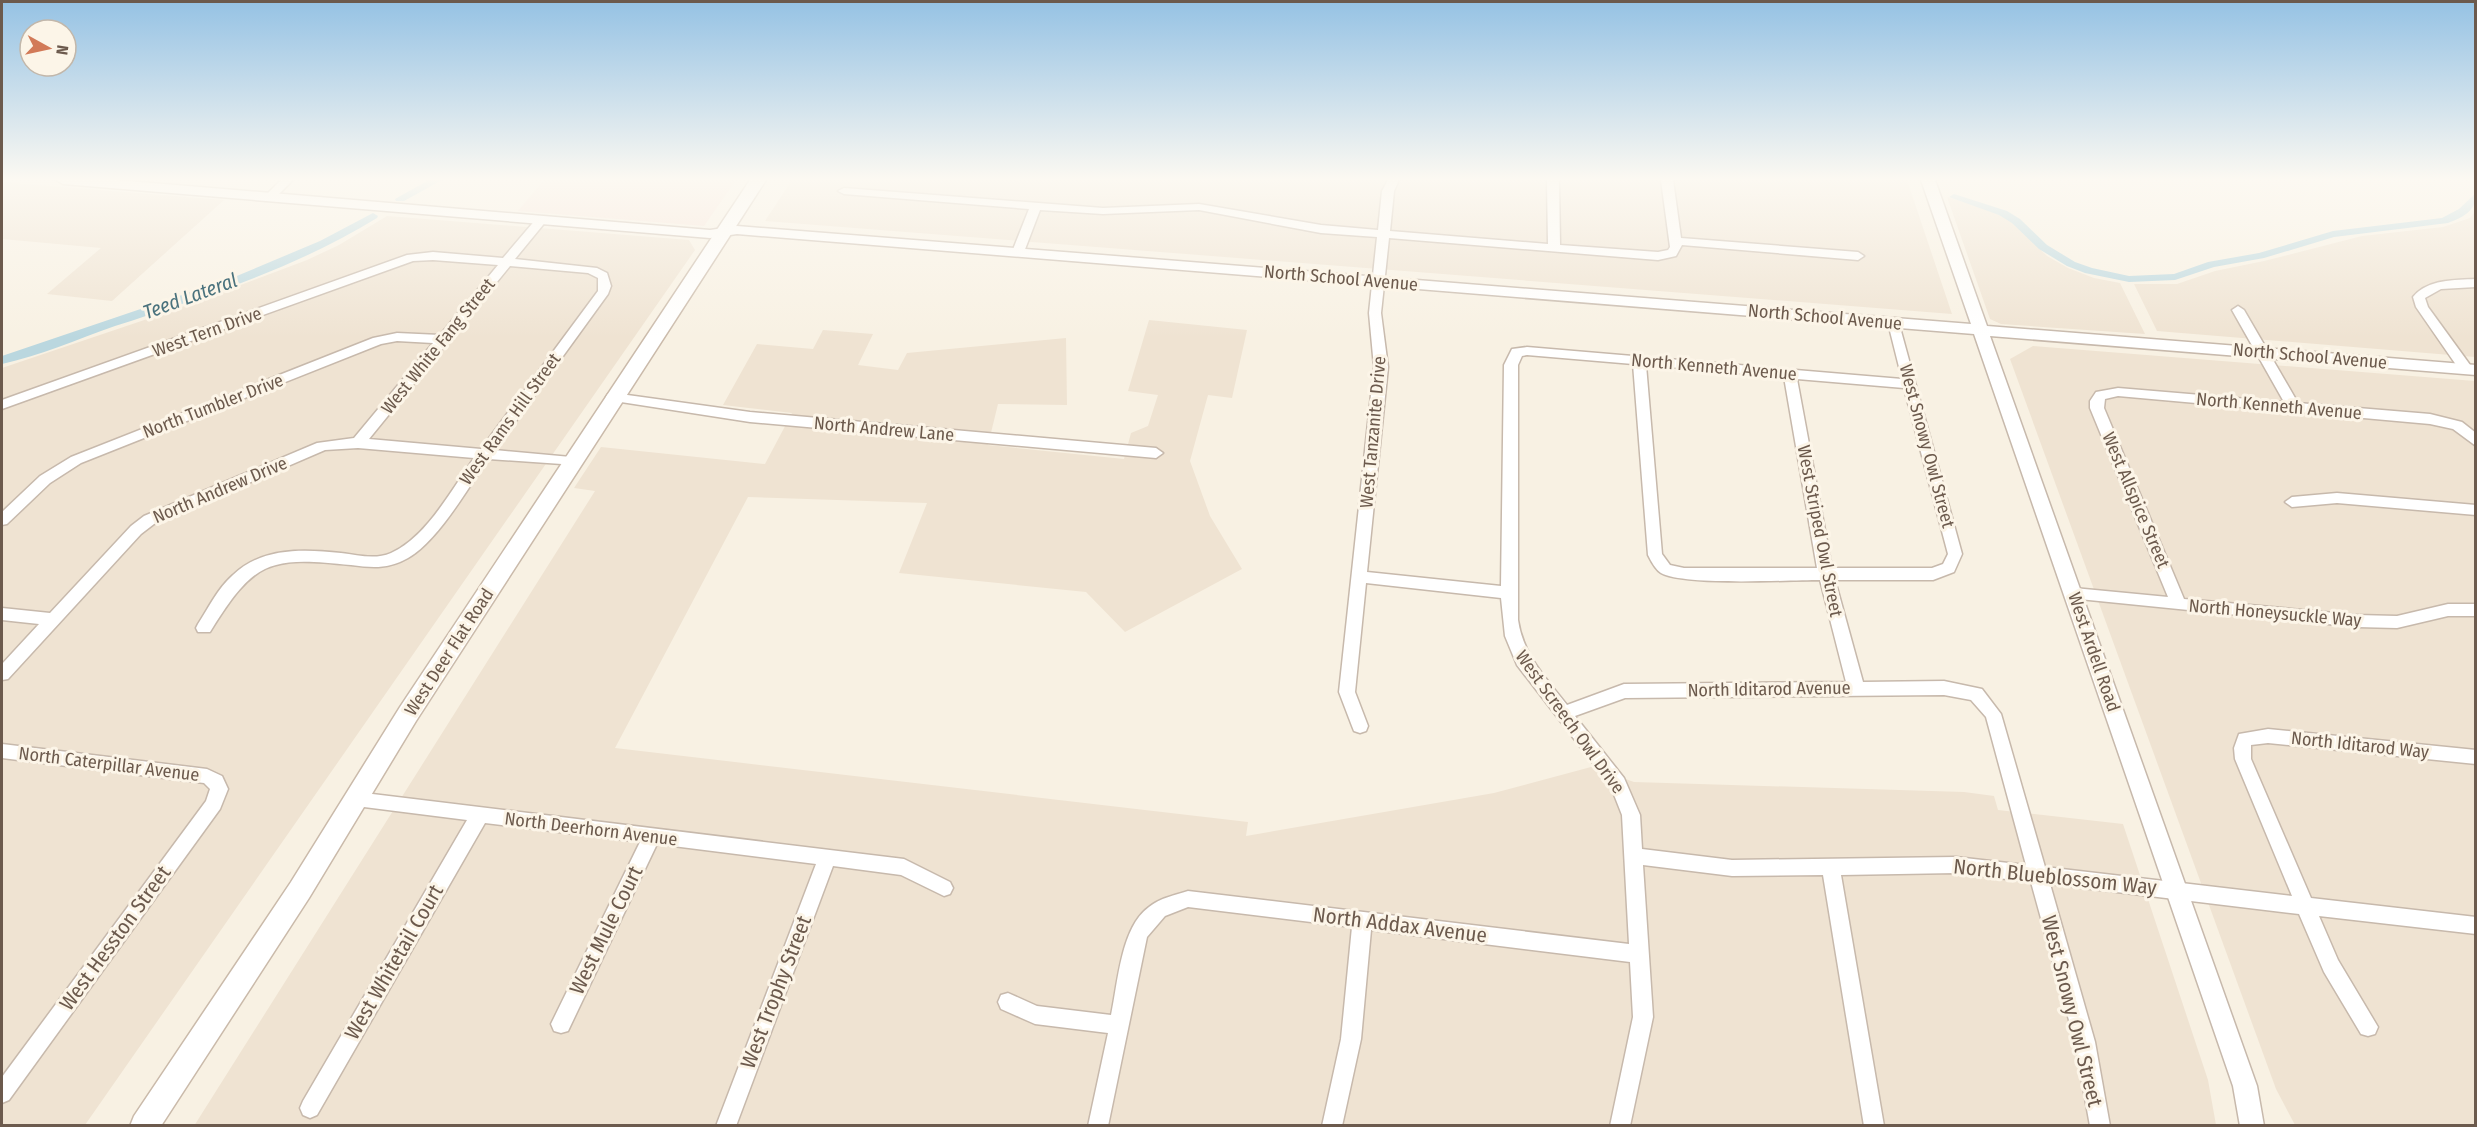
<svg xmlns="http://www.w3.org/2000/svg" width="2477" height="1127" font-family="'Fira Sans Condensed',sans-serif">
  <rect width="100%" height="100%" fill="#f8f1e3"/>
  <g fill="#efe3d2">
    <polygon points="792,180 1907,180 1952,314 765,221"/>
    <polygon points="2,182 112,191 224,200 112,301 47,294 101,248 2,239"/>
    <polygon points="1947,197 1984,208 2009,219 2047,256 2068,268 2094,278 2120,283 2145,334 2001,324 1990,319"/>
    <polygon points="2475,211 2475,357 2157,331 2134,284 2177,284 2215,271 2264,261 2362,236 2443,227 2470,218"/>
    <polygon points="387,216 689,240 695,250 85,1125 2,1125 2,368 171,311 307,260 339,245"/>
    <polygon points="1149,320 1247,330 1232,398 1208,395 1190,461 1210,516 1242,569 1125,632 1086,592 899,573 927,503 748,497 615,748 1248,822 1246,836 1494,793 1591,767 1634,782 1964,792 1994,796 1998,810 2123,824 2208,1080 2216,1125 194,1126 595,491 574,488 601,447 765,464 792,413 723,405 757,344 813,349 823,330 873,334 858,365 898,370 907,353 1066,338 1067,405 998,404 988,445 1124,459 1131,433 1148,426 1158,395 1128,391"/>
    <polygon points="2033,346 2475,381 2475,1125 2295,1125 2276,1089 2010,359"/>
  </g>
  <polygon fill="#f7e3d8" points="544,180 736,180 704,226 518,211"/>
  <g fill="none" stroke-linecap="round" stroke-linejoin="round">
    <g fill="#bad7df" fill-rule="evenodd">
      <polygon points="429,180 442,180 404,201 396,201 395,199"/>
      <path d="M2476,193C2476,211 2464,217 2448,223L2334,237L2264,258L2214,267L2175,280L2129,282L2085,273L2067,266L2039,249L2012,223L1999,215L1949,197L1954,194L2007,211L2020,219L2047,245L2075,262L2092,268L2129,276L2174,274L2208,262L2259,253L2333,231L2442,218L2459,209Z"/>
      <path d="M373,213L378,216L377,218C296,268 204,297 115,326C78,339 39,356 2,364V356L232,278L320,241Z"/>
    </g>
    <g stroke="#c7b9ac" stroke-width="3">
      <g id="minor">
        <polygon points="281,180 293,180 273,200 265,200 265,196"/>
        <path d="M1388,180H1399L1394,191L1390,231L1548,244L1547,180H1559L1560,245L1658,252L1668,250L1670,247L1661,180H1673L1681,238L1858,252L1864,256L1858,260L1682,245L1676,256L1658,260L1389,238L1381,313L1388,367L1367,572L1501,586L1504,365L1512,349L1527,347L1902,379L1888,323L1890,320H1898L1962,554L1954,572L1933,580H1835L1863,682L1944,681L1982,689L2001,714L2045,867L2292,896L2235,759L2234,748L2239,734L2268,729L2476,750V764L2268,743L2251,745V759L2311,898L2476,917V934L2319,916L2338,960L2378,1027L2375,1034L2368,1036L2361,1034L2324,972L2299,914L2050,884L2095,1042L2110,1126H2090L2075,1042L2031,882L1956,873L1841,875L1884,1126H1864L1823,875L1732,876L1643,865L1653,1017L1630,1126H1610L1633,1017L1630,962L1371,930L1361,1039L1342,1126H1322L1341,1039L1352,927L1188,907L1165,916L1147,937L1108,1126H1088L1108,1033L1035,1024L1001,1009L998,1002L1001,995L1008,993L1037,1006L1111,1015C1118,982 1121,927 1149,907C1160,898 1175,895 1188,891L1629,944L1622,815L1611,787L1517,665L1505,636L1501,598L1366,583L1355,692L1368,726L1366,731L1360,733L1354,731L1352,726L1339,692L1374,367L1369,313L1377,237L1321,233L1199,210L1103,214L1040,210L1024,252L1018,256L1012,252L1029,209L844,194L838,191L844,188L1103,208L1199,204L1321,225L1378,230L1382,191ZM1527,355L1633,364L1648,555C1651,561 1656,570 1661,573C1684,586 1788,580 1820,580L1846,682L1624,684L1567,705C1546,678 1523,655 1518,620V365L1522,356ZM1646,365L1784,377L1817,568H1684L1670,565L1662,554ZM1797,379L1904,388L1948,554L1943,564L1932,568H1832ZM1944,695L1971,700L1986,717L2026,865L1956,857L1732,860L1642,849L1640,815L1624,778L1575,716L1625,698Z"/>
        <path d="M541,217L547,220L515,259L597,268L607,273L611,286L608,294L495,450L571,457L576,459L578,462L576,465L488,459C468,488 438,541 408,558C389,569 373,568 351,565C268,556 254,561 210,632H198L196,628L198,624C209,607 218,588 233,575C262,547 304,549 341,553C358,555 375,560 391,553C426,538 452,489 474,458L358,448L325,450L154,524L141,534L8,679L2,680V664L39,624L2,620V608L50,613L131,526L144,516L317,443L354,438L433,343L397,341L381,344L81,463L50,483L7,524L2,525V512L40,476L71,457L373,338L397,333L440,335L498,265L433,260L413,261L2,409V400L407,255L433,252L503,258L537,218ZM510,266L588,273L598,278V291L481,449L369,439Z"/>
        <path d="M2476,279V287L2441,289L2425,298L2428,307L2473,369L2466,373L2461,372L2416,307L2413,297C2428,279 2454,280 2476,279Z"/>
        <polygon points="2238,306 2244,310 2298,403 2430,414 2462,422 2476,433 2476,446 2453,429 2430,424 2118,396 2105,399 2104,408 2184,599 2357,615 2397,616 2448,604 2476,604 2476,616 2448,616 2397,628 2357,627 2069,598 2066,594 2069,590 2074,588 2168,597 2090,408 2090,401 2096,392 2118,388 2284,402 2232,310"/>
        <polygon points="613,393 750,412 1156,448 1163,453 1156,458 750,422 608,400 606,397 608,394"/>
        <polygon points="2337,493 2476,505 2476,515 2337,503 2292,507 2285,502 2292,497"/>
        <polygon points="2,744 207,769 222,776 228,789 220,809 9,1100 2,1103 2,1077 206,801 210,789 204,783 2,758"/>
        <polygon points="356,792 904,859 950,882 953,888 950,894 944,896 901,875 833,866 736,1126 716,1126 816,864 657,844 568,1031 561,1033 554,1031 551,1024 640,842 485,823 317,1115 310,1118 303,1115 300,1108 303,1101 467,820 356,806 350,804 347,799 350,794"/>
      </g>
    </g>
    <g stroke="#c7b9ac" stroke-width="3">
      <polygon id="tertiary" points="56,180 116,180 710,230 737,226 1971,324 1921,180 1935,180 1987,326 2476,365 2476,375 1990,336 2257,1086 2264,1126 2240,1126 2233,1086 1974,334 737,234 710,238 63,184"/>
    </g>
    <g stroke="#cabaaa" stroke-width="3">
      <polygon id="secondary" points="750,180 766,180 416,721 309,898 161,1126 130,1126 134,1116 291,882 400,707"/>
    </g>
    <use href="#minor" fill="#fff" fill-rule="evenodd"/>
    <use href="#tertiary" fill="#fff" fill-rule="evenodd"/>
    <use href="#secondary" fill="#fff" fill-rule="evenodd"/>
  </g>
  <linearGradient id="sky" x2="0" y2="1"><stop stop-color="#95c2e4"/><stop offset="0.53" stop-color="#fcf9f2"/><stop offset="1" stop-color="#fcf9f2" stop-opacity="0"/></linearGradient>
  <rect width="2477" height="338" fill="url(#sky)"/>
  <g text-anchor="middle" stroke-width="6" stroke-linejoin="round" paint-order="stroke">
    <g font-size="18" fill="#6c5a4d" stroke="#fcf5e8">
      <text transform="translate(1341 278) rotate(5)" y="6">North School Avenue</text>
      <text transform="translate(1825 317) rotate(5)" y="6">North School Avenue</text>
      <text transform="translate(207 332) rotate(-20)" y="6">West Tern Drive</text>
      <text transform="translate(438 346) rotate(-51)" y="6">West White Fang Street</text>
      <text transform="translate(2310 356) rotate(5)" y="6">North School Avenue</text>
      <text transform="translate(1714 367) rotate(5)" y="6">North Kenneth Avenue</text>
      <text transform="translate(213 406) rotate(-21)" y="6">North Tumbler Drive</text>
      <text transform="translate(2279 406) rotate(5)" y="6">North Kenneth Avenue</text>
      <text transform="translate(510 419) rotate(-54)" y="6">West Rams Hill Street</text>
      <text transform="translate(884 429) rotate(5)" y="6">North Andrew Lane</text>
      <text transform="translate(1373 432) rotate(-85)" y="6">West Tanzanite Drive</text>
      <text transform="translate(1927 446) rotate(75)" y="6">West Snowy Owl Street</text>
      <text transform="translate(220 490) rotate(-23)" y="6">North Andrew Drive</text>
      <text transform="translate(2136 500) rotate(67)" y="6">West Allspice Street</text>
      <text transform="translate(1820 531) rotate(79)" y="6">West Striped Owl Street</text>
      <text transform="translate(2275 613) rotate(5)" y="6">North Honeysuckle Way</text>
      <text transform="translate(449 652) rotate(-57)" y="6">West Deer Flat Road</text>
      <text transform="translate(2094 652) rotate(71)" y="6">West Ardell Road</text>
      <text transform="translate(1769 689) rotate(-1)" y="6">North Iditarod Avenue</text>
      <text transform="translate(1570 722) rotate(54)" y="6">West Screech Owl Drive</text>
      <text transform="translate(2360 745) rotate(6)" y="6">North Iditarod Way</text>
      <text transform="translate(109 764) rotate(7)" y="6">North Caterpillar Avenue</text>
      <text transform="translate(591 829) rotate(7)" y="6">North Deerhorn Avenue</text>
    </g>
    <g font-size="20" font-style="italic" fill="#4a727d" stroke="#fcf5e8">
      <text transform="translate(190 296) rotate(-20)" y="7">Teed Lateral</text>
    </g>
    <g font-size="21" fill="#6c5a4d" stroke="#fcf5e8">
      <text transform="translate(2055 877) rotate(6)" y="7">North Blueblossom Way</text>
      <text transform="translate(1400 925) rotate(7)" y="7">North Addax Avenue</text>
      <text transform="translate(606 930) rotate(-64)" y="7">West Mule Court</text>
      <text transform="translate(115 938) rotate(-54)" y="7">West Hesston Street</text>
      <text transform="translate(394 962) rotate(-60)" y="7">West Whitetail Court</text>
      <text transform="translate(776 992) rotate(-69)" y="7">West Trophy Street</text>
      <text transform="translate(2072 1011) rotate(76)" y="7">West Snowy Owl Street</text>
    </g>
  </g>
  <rect width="2477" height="1127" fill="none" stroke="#6c5a4d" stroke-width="6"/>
  <g transform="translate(48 48) rotate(98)"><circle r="28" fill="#fcf5e8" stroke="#c2b7aa" stroke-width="1.5"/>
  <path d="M0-4.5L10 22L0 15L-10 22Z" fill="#d27a58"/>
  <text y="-9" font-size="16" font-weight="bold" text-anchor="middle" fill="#6c5a4d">N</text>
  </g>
</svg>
